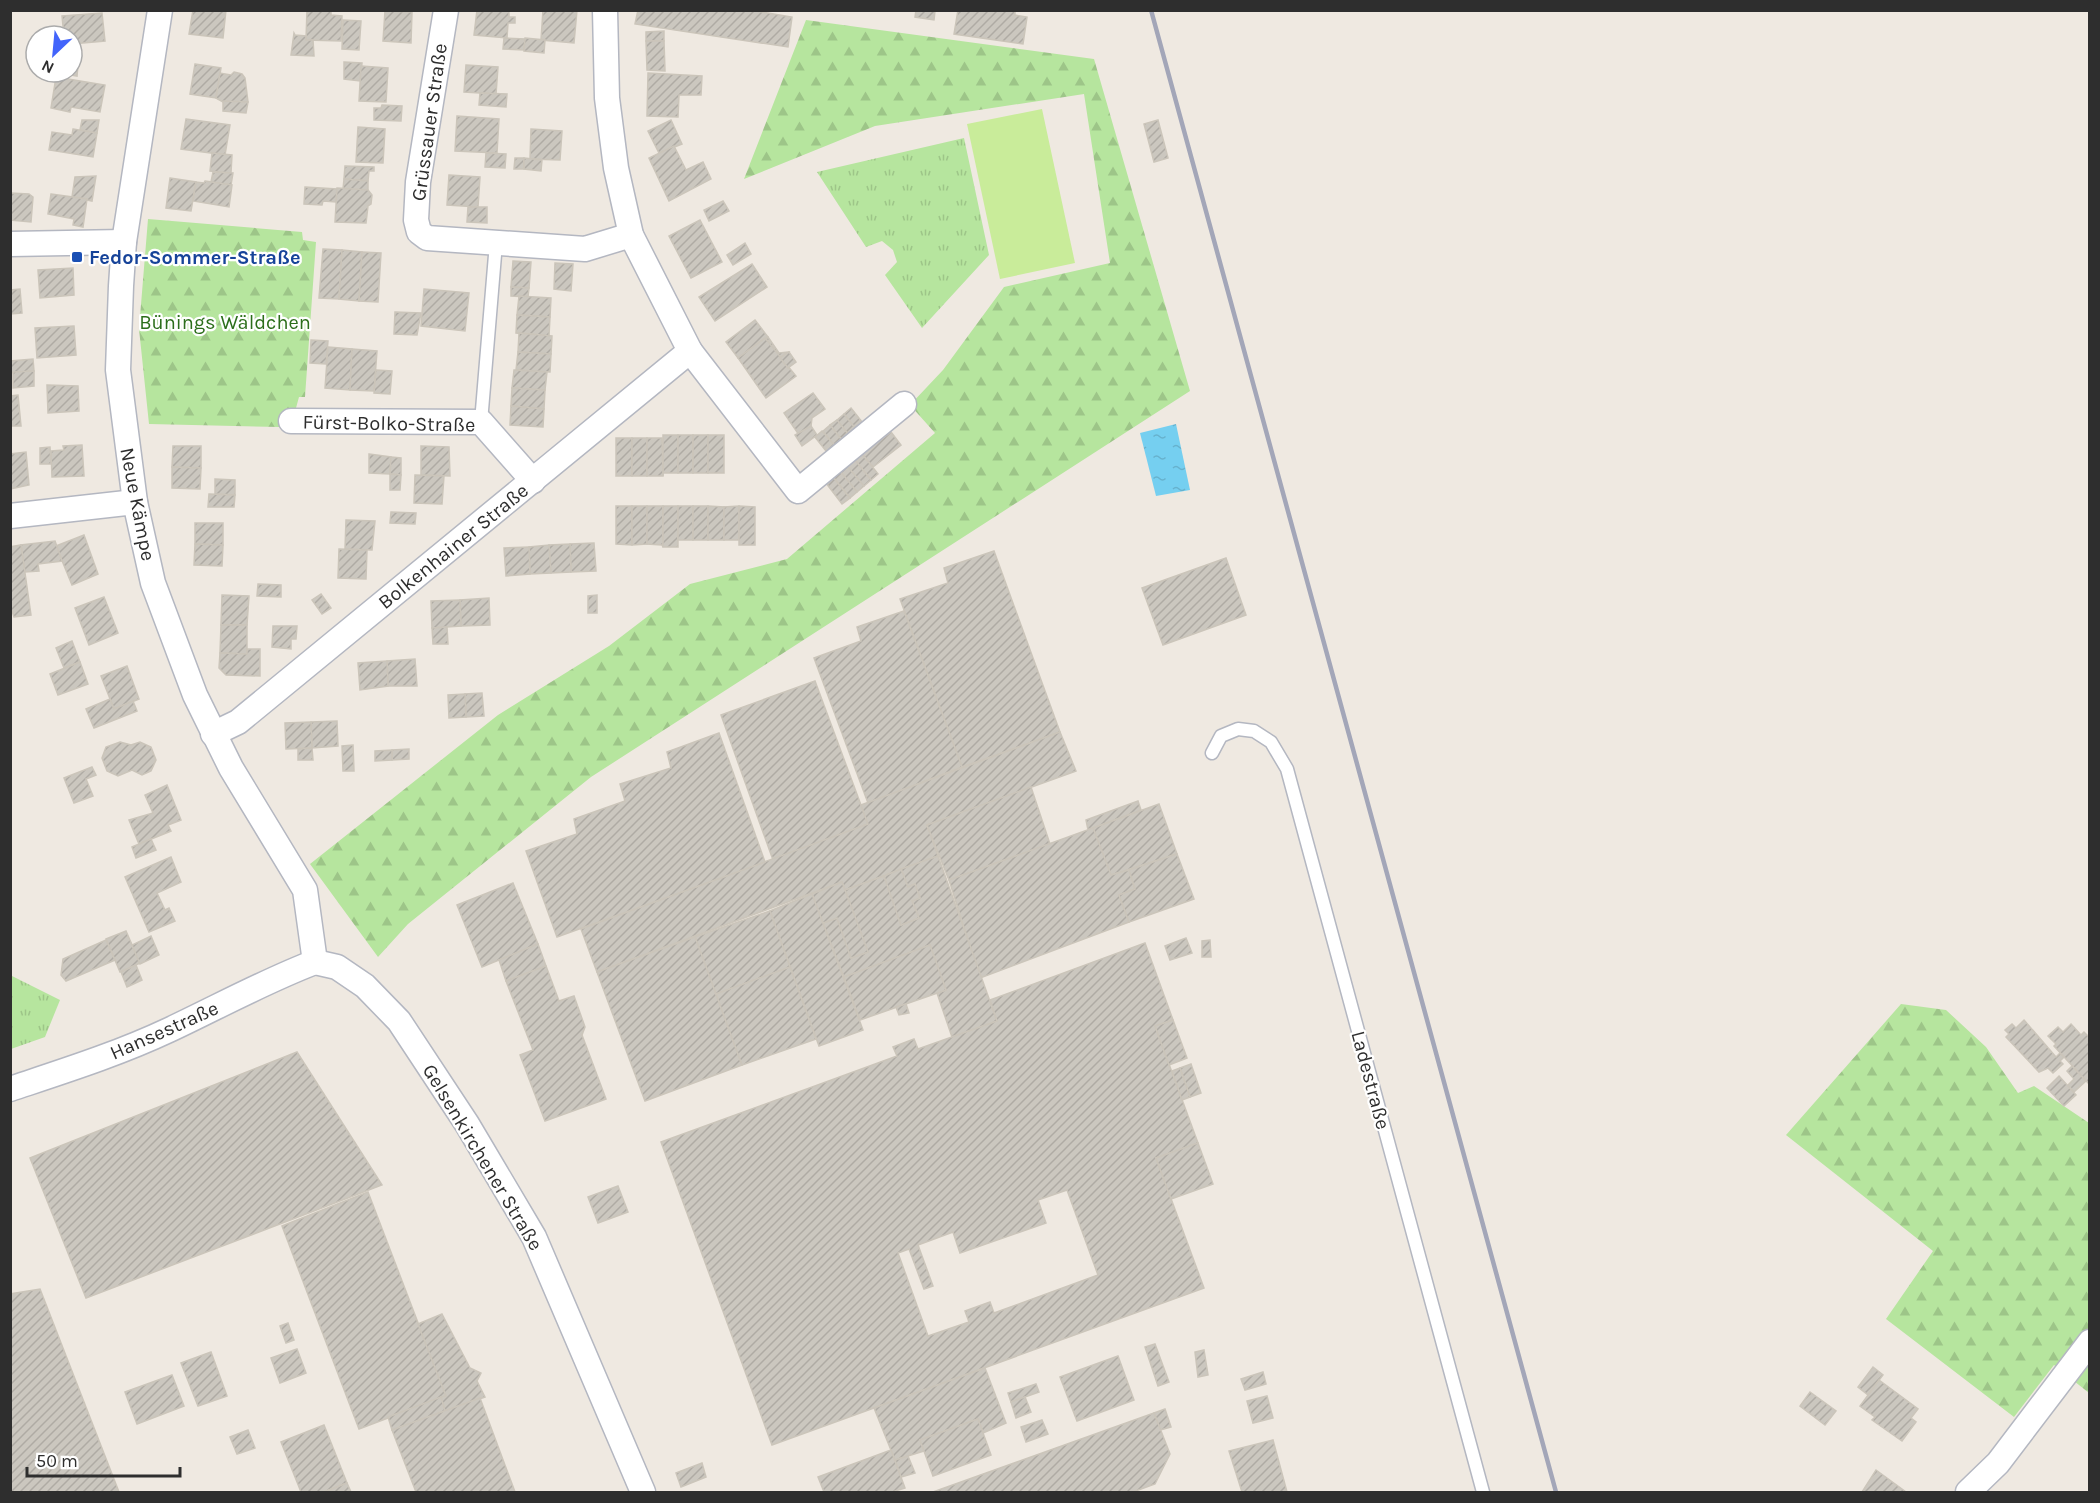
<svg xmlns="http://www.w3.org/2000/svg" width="2100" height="1503" font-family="Karla,sans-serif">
  <defs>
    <pattern id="forest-firs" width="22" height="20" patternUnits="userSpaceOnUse" patternTransform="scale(1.5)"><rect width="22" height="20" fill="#b6e59e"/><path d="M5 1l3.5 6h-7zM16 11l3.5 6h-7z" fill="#9dc588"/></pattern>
    <pattern id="park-tufts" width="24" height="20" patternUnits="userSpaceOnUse" patternTransform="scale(1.5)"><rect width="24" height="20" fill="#b6e59e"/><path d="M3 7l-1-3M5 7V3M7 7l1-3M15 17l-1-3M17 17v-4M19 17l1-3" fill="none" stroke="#9dc588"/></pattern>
    <pattern id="water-ripples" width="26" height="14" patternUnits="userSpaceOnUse" patternTransform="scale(1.5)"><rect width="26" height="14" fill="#75cff0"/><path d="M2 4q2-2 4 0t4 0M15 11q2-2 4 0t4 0" fill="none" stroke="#66b2ce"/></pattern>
    <pattern id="building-hatch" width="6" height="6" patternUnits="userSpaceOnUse" patternTransform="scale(1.5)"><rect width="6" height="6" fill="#cbc7bf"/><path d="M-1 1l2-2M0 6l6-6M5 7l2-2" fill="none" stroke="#afaba4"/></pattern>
  </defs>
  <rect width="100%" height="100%" fill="#efe9e1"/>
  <g fill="url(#forest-firs)">
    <polygon points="806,20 1094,59 1190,391 591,777 408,924 378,957 310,864 498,715 609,646 690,584 787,559 935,433 910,405 943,370 1004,287 1110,263 1084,94 875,126 744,179"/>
    <polygon points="148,219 302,232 303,240 316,242 305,397 299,397 296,408 281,416 280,427 149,424 139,329"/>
    <polygon points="1901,1004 1946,1010 1986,1047 2018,1093 2034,1086 2089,1123 2089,1393 2054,1365 2014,1417 1886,1319 1933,1251 1786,1135"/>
  </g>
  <g fill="url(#park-tufts)">
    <polygon points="964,138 989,255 922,328 885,275 897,262 893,250 882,241 866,247 817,172"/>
    <polygon points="10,975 60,1000 45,1037 11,1049"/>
  </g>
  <polygon fill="#c9ec9a" points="1042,109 1075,263 1000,279 967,124"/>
  <polygon fill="url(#water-ripples)" points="1176,424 1190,490 1156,496 1140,433"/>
  <g fill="url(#building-hatch)" stroke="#cbc5ba" stroke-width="1.5" fill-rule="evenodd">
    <polygon points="193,10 226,10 223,38 189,34"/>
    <polygon points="307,10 331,10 331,15 342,16 341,41 306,40"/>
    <polygon points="477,10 509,10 509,17 515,17 515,23 508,23 507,38 474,35"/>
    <polygon points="543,10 577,10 574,43 541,40"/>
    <polygon points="638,10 750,10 792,17 788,47 635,24"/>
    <polygon points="916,10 935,11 934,20 915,17"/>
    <polygon points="958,10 1015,10 1015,15 1027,17 1023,44 954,34"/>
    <polygon points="385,11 412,12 411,43 383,41"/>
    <polygon points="102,13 105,41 72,44 72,36 64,36 62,16"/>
    <polygon points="343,20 361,21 359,50 342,49"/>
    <polygon points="664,31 664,41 646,41 646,32"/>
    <polygon points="294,33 295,35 306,36 306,40 313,40 314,56 291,55"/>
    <polygon points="504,38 525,39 524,50 503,49"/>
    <polygon points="525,38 545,40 544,53 524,51"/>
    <polygon points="646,41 664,41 665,71 647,70"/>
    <polygon points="72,51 77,51 78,65 72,64"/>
    <polygon points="344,62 362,63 360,81 344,79"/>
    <polygon points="72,64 78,65 77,76 54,72 72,72"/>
    <polygon points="195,64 221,68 216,98 190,94"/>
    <polygon points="466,65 498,67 496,94 464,92"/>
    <polygon points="361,66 388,68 386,102 359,101"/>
    <polygon points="234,72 242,74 245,78 248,102 223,102 216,98 220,73 231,75"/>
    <polygon points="648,73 702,76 701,95 679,95 678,117 647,116"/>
    <polygon points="56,77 105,85 100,112 71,107 70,112 51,108"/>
    <polygon points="480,93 507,94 506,107 479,105"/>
    <polygon points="223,101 248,102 246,113 223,111"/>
    <polygon points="382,105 402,106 401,121 374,120 374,108 381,108"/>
    <polygon points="457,116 499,119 497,153 455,151"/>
    <polygon points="186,119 230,125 225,155 181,149"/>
    <polygon points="82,120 99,120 97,133 80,130"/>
    <polygon points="671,120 682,144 659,153 648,131"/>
    <polygon points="1158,120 1168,158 1154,162 1144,124"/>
    <polygon points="358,127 385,129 383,163 356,162"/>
    <polygon points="73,129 97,133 93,157 49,150 52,132 72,135"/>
    <polygon points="531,129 562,131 560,160 530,159"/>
    <polygon points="674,146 686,170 703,162 711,179 669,201 649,158"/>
    <polygon points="212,153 232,155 231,173 210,171"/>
    <polygon points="486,153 506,154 505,168 485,167"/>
    <polygon points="515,158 524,158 524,169 514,169"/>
    <polygon points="524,158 542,160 541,171 524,169"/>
    <polygon points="345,166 374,167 374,171 369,171 368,181 344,179"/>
    <polygon points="213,172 233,173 231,185 211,182"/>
    <polygon points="449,175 480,177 478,207 447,205"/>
    <polygon points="96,176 92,201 72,197 75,177"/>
    <polygon points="170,178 196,182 191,211 166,208"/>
    <polygon points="344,179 368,181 368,190 343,189"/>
    <polygon points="205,181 232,185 229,207 193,201 196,182 204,183"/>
    <polygon points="305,187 337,189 336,202 323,201 322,205 304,204"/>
    <polygon points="337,188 368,190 372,195 371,204 368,206 366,223 335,222"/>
    <polygon points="10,193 29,194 33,197 31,222 10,220"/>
    <polygon points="51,194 87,199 83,227 73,225 74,219 48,214"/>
    <polygon points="723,201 729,211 709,221 704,210"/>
    <polygon points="468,207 487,207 487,223 467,222"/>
    <polygon points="700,220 722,262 691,278 669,236"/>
    <polygon points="745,243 751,254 733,265 727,255"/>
    <polygon points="323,249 342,250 339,299 319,298"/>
    <polygon points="342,250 362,252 359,301 339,299"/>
    <polygon points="362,252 381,253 378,302 359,301"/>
    <polygon points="513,261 531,262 529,288 511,287"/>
    <polygon points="555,263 573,264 571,291 554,289"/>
    <polygon points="752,264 767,287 715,321 699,297"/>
    <polygon points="73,268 74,295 40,298 38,270"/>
    <polygon points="511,287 529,288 528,297 511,296"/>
    <polygon points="20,289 22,313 10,314 10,290"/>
    <polygon points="424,289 469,293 465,331 421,326"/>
    <polygon points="519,296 551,298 550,317 517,315"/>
    <polygon points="395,312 421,313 417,335 394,334"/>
    <polygon points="517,315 550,317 549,336 516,333"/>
    <polygon points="755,320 768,337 738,358 726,342"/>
    <polygon points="74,326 76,355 37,358 35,328"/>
    <polygon points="519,333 552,336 551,354 518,352"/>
    <polygon points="768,337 779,353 788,352 780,358 766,339"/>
    <polygon points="765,338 796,376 766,398 738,358"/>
    <polygon points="311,340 328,341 326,364 310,363"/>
    <polygon points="328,347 352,349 350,390 325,388"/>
    <polygon points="352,349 377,351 374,391 350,390"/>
    <polygon points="518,352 551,354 550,372 516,370"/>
    <polygon points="789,352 796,362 788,368 780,358"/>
    <polygon points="33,359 34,371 10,373 10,361"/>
    <polygon points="376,370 392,371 390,394 374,393"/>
    <polygon points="514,370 547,372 545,390 512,388"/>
    <polygon points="34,371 34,386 13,388 13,372"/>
    <polygon points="47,385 78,386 79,411 48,413"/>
    <polygon points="512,388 545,390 544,409 511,406"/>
    <polygon points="813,393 825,409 812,418 811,426 799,435 784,413"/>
    <polygon points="18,395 21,426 10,426 10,396"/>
    <polygon points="511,406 544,409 543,427 510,425"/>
    <polygon points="851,408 862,422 855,428 844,414"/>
    <polygon points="844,414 855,428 848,434 837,420"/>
    <polygon points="837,420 848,434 841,439 830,425"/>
    <polygon points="830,425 841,439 834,445 823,431"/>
    <polygon points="811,426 817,435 802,446 795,435"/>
    <polygon points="822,431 834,445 826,451 815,437"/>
    <polygon points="891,432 901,445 873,467 862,454"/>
    <polygon points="663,435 678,435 678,473 663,473 663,476"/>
    <rect x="678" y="435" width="15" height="38"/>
    <rect x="693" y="435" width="15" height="38"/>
    <rect x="708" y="435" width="16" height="38"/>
    <rect x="616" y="438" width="16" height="38"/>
    <rect x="632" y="438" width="15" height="38"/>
    <polygon points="647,438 662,438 663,476 647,476"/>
    <polygon points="82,445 84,476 52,477 51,451 64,450 63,446"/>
    <polygon points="173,446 201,446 201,468 172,467"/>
    <polygon points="421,446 449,447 450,476 421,475"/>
    <polygon points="50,447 51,464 40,464 40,448"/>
    <polygon points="26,452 29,485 10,489 10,454"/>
    <polygon points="369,454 391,457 390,474 369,473"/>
    <polygon points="862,454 878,474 871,480 855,460"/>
    <polygon points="391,457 401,458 401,475 390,474"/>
    <polygon points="855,460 871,480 864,486 847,466"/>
    <polygon points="847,466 864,486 857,492 840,471"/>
    <polygon points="172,467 201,468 200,489 172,488"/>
    <polygon points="840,471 857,492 850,498 833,477"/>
    <polygon points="390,474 401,475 400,490 390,490"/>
    <polygon points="415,475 444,476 442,504 414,503"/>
    <polygon points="833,477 850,498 842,504 826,483"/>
    <polygon points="215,479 235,480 235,495 215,494"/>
    <polygon points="209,494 235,495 234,507 208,507"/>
    <polygon points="616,506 632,506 632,545 616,544"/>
    <polygon points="632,506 647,506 647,544 632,545"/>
    <polygon points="647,506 663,506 663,547 662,545 647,544"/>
    <rect x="663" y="506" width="15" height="41"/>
    <rect x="678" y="506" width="15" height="34"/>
    <rect x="693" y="506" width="15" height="34"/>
    <polygon points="708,506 724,507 724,540 708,540"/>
    <polygon points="739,506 739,540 724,540 724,507"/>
    <polygon points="739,506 755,507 755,545 739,545"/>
    <polygon points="391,512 416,513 415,524 390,523"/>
    <polygon points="346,520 375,521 372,550 345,549"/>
    <polygon points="195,523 223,523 223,545 195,544"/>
    <polygon points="84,535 98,574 72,585 56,546"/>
    <polygon points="55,541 62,561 38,564 39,571 25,572 21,545"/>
    <polygon points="594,543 596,571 571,572 570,544"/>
    <polygon points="195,544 223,545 222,566 194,565"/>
    <polygon points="570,544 571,572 551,573 549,545"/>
    <polygon points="21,545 31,615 14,617 10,605 10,547"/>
    <polygon points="549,545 551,573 530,574 529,547"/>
    <polygon points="529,547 530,574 506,576 504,548"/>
    <polygon points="339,549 367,550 366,579 338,578"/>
    <polygon points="994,551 1060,732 962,767 900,599 948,583 944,568"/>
    <polygon points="1226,558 1246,615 1163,645 1142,588"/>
    <polygon points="258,584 281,585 281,597 257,596"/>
    <polygon points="321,594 331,608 322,614 312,600"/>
    <polygon points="222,595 249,596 247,625 221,625"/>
    <polygon points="597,595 597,613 588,613 588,596"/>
    <polygon points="104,597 118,633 89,645 75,608"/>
    <polygon points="489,598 490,625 461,626 460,600"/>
    <polygon points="460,600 461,626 432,628 431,601"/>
    <polygon points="904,611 962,767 868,803 814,658 861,641 857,627"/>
    <polygon points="221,625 247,625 247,654 220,653"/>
    <polygon points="273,626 297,626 296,639 291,639 291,649 272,647"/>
    <polygon points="447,627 448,644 433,644 432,628"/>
    <polygon points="72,641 80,662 64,668 56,648"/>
    <polygon points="247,649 260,649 260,676 226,675 219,668 220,653 247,654"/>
    <polygon points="415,659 417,686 388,686 387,661"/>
    <polygon points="387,661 388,686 360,690 358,663"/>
    <polygon points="80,662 88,684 58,695 50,674"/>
    <polygon points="127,666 139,699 114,709 101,676"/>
    <polygon points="815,681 868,824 773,860 721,715"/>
    <polygon points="482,693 484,716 466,717 465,694"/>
    <polygon points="465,694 466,717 449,718 448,695"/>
    <polygon points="110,699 114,709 133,701 137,711 94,728 86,709"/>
    <polygon points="337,721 338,746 312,748 311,722"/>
    <polygon points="311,722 312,748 286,749 285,723"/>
    <polygon points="1060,732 1076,771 927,825 938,856 845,890 842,882 597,972 581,929 868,824 861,805"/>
    <polygon points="719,733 765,862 557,937 526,851 577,834 574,819 625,801 620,784 671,768 667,752"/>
    <polygon points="120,742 131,745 140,742 151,747 156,760 151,771 142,775 132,770 118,776 107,771 102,758 106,747"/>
    <polygon points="353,745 354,771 343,771 342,746"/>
    <polygon points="312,748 313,760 298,760 298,749"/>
    <polygon points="409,749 409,759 392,760 392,750"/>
    <polygon points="392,750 392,760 375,761 375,751"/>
    <polygon points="92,767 96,775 86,779 93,796 74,803 64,778"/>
    <polygon points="167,785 181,820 168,825 171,831 139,844 129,820 153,813 145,795"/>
    <polygon points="1031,787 1050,844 949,880 927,825"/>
    <polygon points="1138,801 1141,810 1088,830 1086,820"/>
    <polygon points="1159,804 1177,854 1111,875 1093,828"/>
    <polygon points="1093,828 1111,875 1129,870 1135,889 1119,895 1129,922 980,978 949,880"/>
    <polygon points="151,839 156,850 136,858 132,847"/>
    <polygon points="1177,854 1194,899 1129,922 1119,895 1135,889 1129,870"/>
    <polygon points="938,856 997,1021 952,1037 937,993 946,990 930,945 844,977 823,923 837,918 851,958 868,952 845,890 884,876 901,925 919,918 912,901 920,898 915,884 908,887 901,869"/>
    <polygon points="171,857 181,882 157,893 165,910 169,908 175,921 149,932 125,877"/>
    <polygon points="901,869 908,887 915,884 920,898 912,901 919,918 901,925 884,876"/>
    <polygon points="842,882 868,952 851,958 837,918 823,923 812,894"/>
    <polygon points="513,883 538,944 482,967 457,905"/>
    <polygon points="812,894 863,1030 819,1046 770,911"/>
    <polygon points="770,911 790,967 716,994 695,937"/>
    <polygon points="126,931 140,963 120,972 106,939"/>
    <polygon points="151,936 159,955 140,964 132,945"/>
    <polygon points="695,937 742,1065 645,1101 597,972"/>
    <polygon points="1186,938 1192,953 1170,960 1165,946"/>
    <polygon points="106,940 115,960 66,981 61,975 63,959"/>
    <polygon points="1210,940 1211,957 1202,957 1202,941"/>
    <path d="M1145,943L1173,1020L1155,1026L1198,1143L1156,1158L1204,1288L772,1445L661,1142L897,1056L893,1047L914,1039L918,1049L997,1021L990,1000ZM1067,1190L1098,1275L994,1313L990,1302L965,1311L969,1322L928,1336L898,1253L909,1249L924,1289L933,1286L918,1245L953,1232L960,1253L1046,1223L1038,1200Z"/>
    <polygon points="538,944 546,966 506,981 499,960"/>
    <polygon points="930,945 946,990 860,1020 844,977"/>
    <polygon points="136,965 142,980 127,987 121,972"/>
    <polygon points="546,966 559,1001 574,996 585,1027 582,1035 606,1099 545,1121 520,1055 533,1050 506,981"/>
    <polygon points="790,967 816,1039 742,1065 716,994"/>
    <polygon points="906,1004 909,1013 899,1015 896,1007"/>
    <polygon points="1173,1020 1187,1058 1169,1065 1155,1026"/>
    <polygon points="2024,1020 2056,1057 2060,1053 2064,1057 2060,1061 2063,1064 2053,1073 2048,1068 2039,1072 2006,1037 2009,1034 2005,1030 2012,1024 2016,1028"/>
    <polygon points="2071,1024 2081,1035 2084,1032 2090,1038 2090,1085 2054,1046 2056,1044 2048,1036 2058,1027 2063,1032"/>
    <polygon points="297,1052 382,1185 86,1298 30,1158"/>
    <polygon points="1191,1064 1201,1093 1190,1097 1180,1068"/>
    <polygon points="2072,1066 2086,1081 2074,1092 2068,1085 2074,1079 2067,1071"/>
    <polygon points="1180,1068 1190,1097 1182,1100 1172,1071"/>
    <polygon points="2059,1076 2076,1095 2064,1106 2047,1088"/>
    <polygon points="1198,1143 1213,1184 1171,1199 1156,1158"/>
    <polygon points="618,1186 628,1212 598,1223 588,1197"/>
    <polygon points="368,1192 446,1396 359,1429 282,1226"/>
    <polygon points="40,1289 119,1492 10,1492 10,1294"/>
    <polygon points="442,1314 470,1368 481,1373 477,1381 485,1397 445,1411 441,1397 446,1396 418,1324"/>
    <polygon points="288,1323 294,1340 286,1343 280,1326"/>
    <polygon points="1155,1344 1169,1382 1158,1386 1145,1347"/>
    <polygon points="297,1349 306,1373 280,1383 271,1358"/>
    <polygon points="1204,1350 1208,1375 1198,1377 1195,1352"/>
    <polygon points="211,1352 227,1396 198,1406 181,1363"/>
    <polygon points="1118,1356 1134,1400 1077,1421 1060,1377"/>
    <polygon points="1873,1367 1883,1375 1868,1395 1858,1387"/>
    <polygon points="985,1368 1006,1423 983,1433 978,1419 920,1440 924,1451 895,1460 874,1408"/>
    <polygon points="1263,1372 1266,1384 1245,1390 1241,1379"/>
    <polygon points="172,1375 184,1406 137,1424 125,1392"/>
    <polygon points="1879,1380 1918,1409 1911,1418 1916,1422 1902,1441 1872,1420 1875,1417 1860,1406"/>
    <polygon points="1036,1384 1039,1392 1011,1402 1008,1393"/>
    <polygon points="1810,1392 1836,1411 1825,1425 1800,1406"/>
    <polygon points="1267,1396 1273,1418 1253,1423 1247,1401"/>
    <polygon points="441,1397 445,1411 392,1430 388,1417"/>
    <polygon points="1025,1397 1031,1412 1016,1418 1011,1402"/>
    <polygon points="480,1398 515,1492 416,1492 392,1430"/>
    <polygon points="1165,1409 1171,1427 1160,1430 1154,1413"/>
    <polygon points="1154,1413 1170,1454 1155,1484 1133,1492 933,1492"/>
    <polygon points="978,1419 991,1455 933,1476 920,1440"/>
    <polygon points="1042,1420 1048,1434 1026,1442 1021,1427"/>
    <polygon points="324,1425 347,1483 324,1492 301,1492 281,1442"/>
    <polygon points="248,1430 255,1448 237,1454 230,1437"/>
    <polygon points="1273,1440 1287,1492 1242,1492 1229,1451"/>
    <polygon points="891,1450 905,1488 892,1492 824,1492 818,1477"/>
    <polygon points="908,1456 915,1473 901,1477 895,1460"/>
    <polygon points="702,1463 706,1477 681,1487 676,1473"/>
    <polygon points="1876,1470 1906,1492 1862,1492"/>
    <polygon points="347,1483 351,1492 324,1492"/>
  </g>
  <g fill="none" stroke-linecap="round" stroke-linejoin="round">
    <g stroke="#b4b7c1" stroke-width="15">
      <g id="service">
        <polyline points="481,422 496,243"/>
        <polyline points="1212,753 1221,736 1238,729 1254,731 1271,742 1287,769 1483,1492"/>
      </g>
    </g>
    <g stroke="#b4b7c1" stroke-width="27">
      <g id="minor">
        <polyline points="160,10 124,242 121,286 118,370 135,502 153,583 195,695 231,768 305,890 315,962"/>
        <polyline points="446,10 418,182 416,220 419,232 427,238 585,249 631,235"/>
        <polyline points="10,244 124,242"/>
        <polyline points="690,351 798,491 904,404"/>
        <polyline points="291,421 481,422 533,481"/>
        <polyline points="10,516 135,502"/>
        <polyline points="213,734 238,722 690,351 631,235 616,168 607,98 605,10"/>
        <polyline points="315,962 337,967 365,986 399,1021 467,1124 534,1237 643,1492"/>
        <path d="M10,1089C64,1071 118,1054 169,1030C218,1007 265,981 315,962"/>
        <polyline points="1968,1492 1998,1463 2090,1342"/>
      </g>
    </g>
    <use href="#service" stroke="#fff" stroke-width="12"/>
    <use href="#minor" stroke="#fff" stroke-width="24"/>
    <polyline stroke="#a3a6b8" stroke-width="4.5" points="1151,10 1556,1492"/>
  </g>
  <rect fill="#1a4fb4" stroke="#fff" stroke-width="2" x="71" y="251" width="12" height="12" rx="3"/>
  <g text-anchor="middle" stroke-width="4.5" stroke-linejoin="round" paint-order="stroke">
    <g font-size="20" fill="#2e2e2e" stroke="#fff">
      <text transform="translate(429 122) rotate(-82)" y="7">Grüssauer Straße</text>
      <text transform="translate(389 423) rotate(1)" y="7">Fürst-Bolko-Straße</text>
      <text transform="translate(138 504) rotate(79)" y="7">Neue Kämpe</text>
      <text transform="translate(453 546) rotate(-39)" y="7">Bolkenhainer Straße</text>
      <text transform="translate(164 1030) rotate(-24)" y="7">Hansestraße</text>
      <text transform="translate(1371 1080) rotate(75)" y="7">Ladestraße</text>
      <text transform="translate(483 1157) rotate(59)" y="7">Gelsenkirchener Straße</text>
    </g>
    <g font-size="20" font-weight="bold" fill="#164399" stroke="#fff" text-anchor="start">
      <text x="89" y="264">Fedor-Sommer-Straße</text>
    </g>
    <g font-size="20" fill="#2c6e1b" stroke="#fff">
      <text x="225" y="329">Bünings Wäldchen</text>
    </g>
  </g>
  <rect width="2100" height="1503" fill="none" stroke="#2e2e2e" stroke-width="24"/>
  <g transform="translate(54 54) rotate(206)"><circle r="28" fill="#ffffff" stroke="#ababab" stroke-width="1.5"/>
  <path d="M0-4.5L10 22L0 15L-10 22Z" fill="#4264fb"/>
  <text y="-9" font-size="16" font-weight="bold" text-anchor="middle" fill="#2e2e2e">N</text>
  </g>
  <path d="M27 1467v9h153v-9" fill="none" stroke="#2e2e2e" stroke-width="3"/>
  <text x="36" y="1467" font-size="18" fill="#2e2e2e" stroke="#ffffff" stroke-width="4.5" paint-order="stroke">50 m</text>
</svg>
